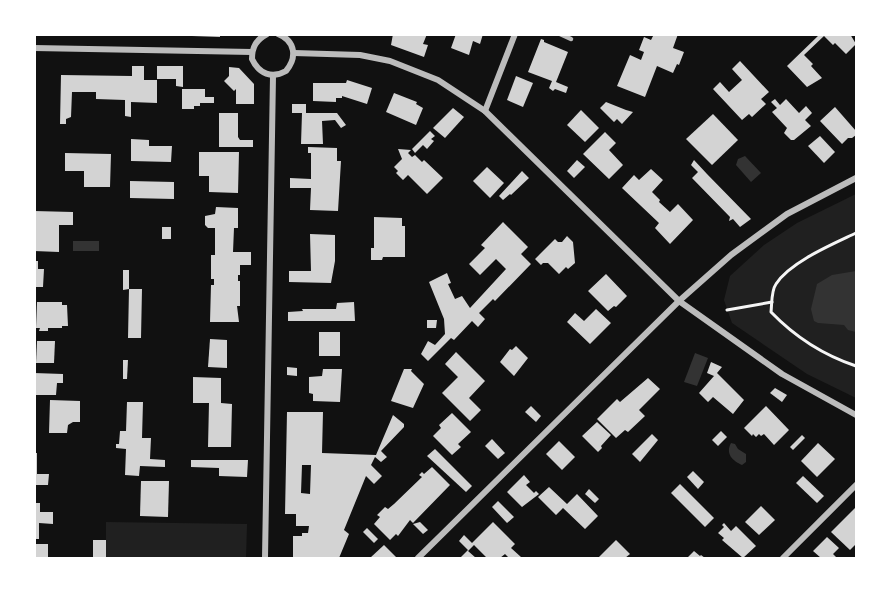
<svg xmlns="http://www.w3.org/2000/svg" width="891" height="593" font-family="'DejaVu Sans',sans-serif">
  <rect width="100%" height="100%" fill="#111"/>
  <g fill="#202020">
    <polygon points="856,194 856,398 807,374 732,323 724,300 730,276 764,245 797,223"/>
    <polygon points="106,522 247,524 246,558 106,558"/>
  </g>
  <g fill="#333">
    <polygon points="745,156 761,173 751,182 736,165 738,159"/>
    <rect x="73" y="241" width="26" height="10"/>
    <polygon points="856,271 856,332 848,330 844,325 818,323 814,321 811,309 817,284 832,275"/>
    <polygon points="695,353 708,358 697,386 684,382"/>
    <path d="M731,443L735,444L738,449L746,454V462L742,465C733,461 725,454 731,443Z"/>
  </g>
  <g fill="#d3d3d3" fill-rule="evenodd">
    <polygon points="192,34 220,34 220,37 192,36"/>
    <polygon points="393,34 427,34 423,44 428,45 424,57 391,45"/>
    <polygon points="456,34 483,34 480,44 473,41 469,55 451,48"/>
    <polygon points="654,34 678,34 673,48 684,52 679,65 677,64 673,73 657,66 645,97 617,86 630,55 641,60 644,52 639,50 644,37 651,40"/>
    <polygon points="820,34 850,34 856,44 846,54 835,43 833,45 824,36 804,55 813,64 811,66 822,78 807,87 787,66"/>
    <polygon points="541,39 544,40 544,42 568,52 556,82 568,87 566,93 555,89 553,91 549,88 552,81 528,72"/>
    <polygon points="740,61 769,92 761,99 766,104 752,117 749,114 742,120 713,89 720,82 729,92 742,80 732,69"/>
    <polygon points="132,66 144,66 144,80 157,80 157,103 131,102 131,117 125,116 125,100 96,99 96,92 72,92 71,117 66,119 66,124 60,124 61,75 132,76"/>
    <polygon points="157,66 183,66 183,87 176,86 176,79 157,79"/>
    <polygon points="229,67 239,68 254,84 254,104 236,104 236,89 234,91 224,81 229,76"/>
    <polygon points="516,76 533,83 523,107 507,100"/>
    <polygon points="347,80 372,88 367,104 342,96 342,98 336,98 336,102 313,101 313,83 346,83"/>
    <polygon points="182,89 205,89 205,97 214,97 214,103 200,103 200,106 194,106 194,109 182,109"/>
    <polygon points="394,93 417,102 416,104 423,108 416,125 386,112"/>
    <polygon points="775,99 780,105 786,99 799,113 806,106 812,113 805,120 811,126 794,140 791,140 784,133 787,128 772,112 777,108 771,102"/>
    <polygon points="606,102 626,110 633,112 622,124 617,119 614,122 600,108"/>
    <polygon points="292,104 306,104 306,113 337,113 346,125 341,128 335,120 322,121 323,144 301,144 302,113 292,113"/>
    <polygon points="835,107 856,131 856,135 852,138 848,138 842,144 820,121"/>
    <polygon points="453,108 464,117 445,138 433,128"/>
    <polygon points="581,110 599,128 585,142 567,125"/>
    <polygon points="219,113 238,113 238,137 240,140 253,140 253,147 219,147"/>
    <polygon points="713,114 738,140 712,165 686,139"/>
    <polygon points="430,131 435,136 431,139 434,141 427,149 423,145 415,153 412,149"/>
    <polygon points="605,132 616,143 609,150 623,165 609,179 583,154"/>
    <polygon points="820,136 835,152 824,163 808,146"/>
    <polygon points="131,139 149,140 149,146 172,146 171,162 131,161"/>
    <polygon points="308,147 337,148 337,161 341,161 338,211 310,210 311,188 290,188 290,178 311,179 311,153 308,153"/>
    <polygon points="398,149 411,150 408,153 412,157 415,155 422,162 424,160 443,178 427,194 408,175 403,180 396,173 398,171 394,167 402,159"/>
    <polygon points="199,152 239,152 238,193 209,192 209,176 199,176"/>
    <polygon points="65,153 111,154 110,187 84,187 84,171 65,171"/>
    <polygon points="577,160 585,167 574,178 567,171"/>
    <polygon points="694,160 707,174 751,219 740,227 733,219 729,221 730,217 692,178 698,172 691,165"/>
    <polygon points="487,167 504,183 490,198 473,181"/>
    <polygon points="651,169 663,180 652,192 660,200 659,202 670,212 678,204 693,220 670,244 655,228 659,223 622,188 634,175 639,180"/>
    <polygon points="522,171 529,178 511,195 510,194 503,200 499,196"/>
    <polygon points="130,181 174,182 174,199 130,198"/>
    <polygon points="216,207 238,208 238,228 234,228 233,252 251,252 251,265 240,265 240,275 238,275 238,281 240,281 240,306 237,306 239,322 210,322 211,285 214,285 214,279 211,279 211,255 215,255 215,228 208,228 205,225 205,216 215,214"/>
    <polygon points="34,211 73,212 73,225 59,225 59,252 34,251"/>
    <polygon points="374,217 402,218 402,226 405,226 405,257 383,257 382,260 371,260 371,248 374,248"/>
    <polygon points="503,222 528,247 521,254 531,264 495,301 493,299 479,313 485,319 478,327 472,321 454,340 451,338 428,361 421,354 428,341 435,345 445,334 444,319 429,282 447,273 451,283 448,284 455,299 462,296 470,308 506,269 496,259 480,275 469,264 485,248 481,245"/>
    <rect x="162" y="227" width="9" height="12"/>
    <polygon points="310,234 335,235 335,261 331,283 289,282 289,271 311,271"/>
    <polygon points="567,236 573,242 575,263 568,269 566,267 559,274 548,263 543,263 541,265 535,259 555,239 558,242 562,242"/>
    <polygon points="34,261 38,261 38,269 44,269 43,287 34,287"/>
    <polygon points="123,270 129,270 129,289 142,289 141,338 128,338 129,289 123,290"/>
    <polygon points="606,274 627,296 616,307 614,306 608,311 588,291"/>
    <polygon points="37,302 62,302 62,305 67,305 68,326 62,326 62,328 48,328 48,331 39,331 40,328 36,328"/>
    <polygon points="354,302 355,321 288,321 288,312 303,311 302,309 336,309 337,303"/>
    <polygon points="596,309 611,323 590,344 567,322 575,313 584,321"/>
    <polygon points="427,320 437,320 436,328 427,328"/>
    <rect x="319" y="332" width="21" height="24"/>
    <polygon points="210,339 227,340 227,368 208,367"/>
    <polygon points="37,341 55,341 54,363 36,363"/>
    <polygon points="516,346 528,358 514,376 500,362 510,349 512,350"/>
    <polygon points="456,352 485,381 469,398 481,410 470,421 442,393 458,377 445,364"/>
    <polygon points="123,360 128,360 127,379 123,379"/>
    <polygon points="711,362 722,367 717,373 744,400 733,414 713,397 708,402 699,393 714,376 707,373"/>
    <polygon points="287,367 297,368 297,376 287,375"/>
    <polygon points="323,369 342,369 340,402 313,401 313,394 309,393 309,377 322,376"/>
    <polygon points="404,369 412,369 411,371 424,384 413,408 391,401"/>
    <polygon points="34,373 63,374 63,383 57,383 56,395 34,395"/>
    <polygon points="193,377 221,378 221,403 232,404 231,447 208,447 209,403 193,403"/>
    <polygon points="648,378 660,389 639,410 645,416 628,432 625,430 616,438 597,419 617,399 620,402"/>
    <polygon points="775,388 787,395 782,402 770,393"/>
    <polygon points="50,400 80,401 80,422 73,422 68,425 67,433 49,433"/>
    <polygon points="127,402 143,402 142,438 151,438 150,459 165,460 165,467 140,466 139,476 125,475 126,449 116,448 116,444 119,444 120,431 126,431"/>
    <polygon points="531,406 541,416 536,422 525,412"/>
    <polygon points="766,406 789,430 774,445 764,434 761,436 759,434 756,437 753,434 752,436 744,428"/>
    <path d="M287,412H323L322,453L376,455L393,415L404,424V427L381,451L387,457L381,462L375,457L371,465L382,476L374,484L366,476L344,530L349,534L339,558H293V536H302V533H308L309,526H296V514H285ZM302,465H311L310,494L301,493Z"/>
    <polygon points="452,413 471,432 458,444 461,447 452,455 433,436 441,428 439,425"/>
    <polygon points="597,422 611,435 601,446 602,448 598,452 582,436"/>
    <polygon points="721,431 727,437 718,446 712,440"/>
    <polygon points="652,434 658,440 640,462 632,454"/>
    <polygon points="802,435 805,438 793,450 790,447"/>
    <polygon points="492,439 505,453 498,459 485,446"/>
    <polygon points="559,441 575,457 562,470 546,454"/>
    <polygon points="818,443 835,459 817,477 801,461"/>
    <polygon points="435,449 472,486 466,492 427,456"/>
    <polygon points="34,453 37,453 37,474 49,474 48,485 34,485"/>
    <polygon points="191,460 248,460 247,477 219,476 219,468 191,467"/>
    <polygon points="432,467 450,485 413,523 410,520 398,536 396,534 390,540 374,524 380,517 377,515 385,507 388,509 394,504 422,477 419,475 422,472 424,474"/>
    <polygon points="693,471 704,482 698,489 687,477"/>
    <polygon points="524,475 530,482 526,485 534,493 536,491 539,494 522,507 507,492"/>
    <polygon points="803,476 824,496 817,503 796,483"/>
    <polygon points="141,481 169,481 168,517 140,516"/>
    <polygon points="680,484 714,518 705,527 671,493"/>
    <polygon points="549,487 567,504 577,494 598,516 585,529 563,508 556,515 538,497"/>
    <polygon points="589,489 599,499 595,503 585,494"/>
    <polygon points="498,501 514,517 507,523 492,507"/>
    <polygon points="34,503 40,503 40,512 53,512 53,524 39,523 39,539 34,539"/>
    <polygon points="761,506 775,520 759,535 745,522"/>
    <polygon points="856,507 856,544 850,550 831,532"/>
    <polygon points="420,522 428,530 423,534 413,524"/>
    <polygon points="493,522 515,544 511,548 521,557 509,558 505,554 500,558 487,558 474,545 468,551 476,558 460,558 468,550 459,541 464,535 472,543"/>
    <polygon points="724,523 731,531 736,526 756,546 743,558 722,540 724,538 718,533 724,527 722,525"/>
    <polygon points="367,528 378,539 374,543 363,532"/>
    <polygon points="827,537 839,548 833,554 837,558 821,558 813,551"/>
    <rect x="93" y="540" width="13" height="18"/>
    <polygon points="616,540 630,554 625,558 598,558"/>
    <rect x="34" y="544" width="14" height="14"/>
    <polygon points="384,545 397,558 370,558"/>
    <polygon points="694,551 700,556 701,555 705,558 687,558"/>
  </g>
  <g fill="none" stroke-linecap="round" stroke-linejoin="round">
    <g stroke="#f5f5f5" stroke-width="3">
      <path d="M856,233C833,244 790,262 776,284C771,291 772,304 771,312C796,338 823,355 856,366"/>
      <polyline points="727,310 772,302"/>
    </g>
    <polyline stroke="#bcbcbc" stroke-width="4.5" points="560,34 571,39"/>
    <g stroke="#bcbcbc" stroke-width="6">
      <path d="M267,34C256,40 252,47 252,59C259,74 272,79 286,71C297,58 296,41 278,34"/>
      <polyline points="34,48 252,52"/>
      <polyline points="294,53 360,55 390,61 438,80 485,111 679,301 782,374 856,415"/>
      <polyline points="485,111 515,34"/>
      <polyline points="265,558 273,76"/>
      <polyline points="418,558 679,301 731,255 787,214 856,178"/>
      <polyline points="783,558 856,485"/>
    </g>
  </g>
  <rect width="891" height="593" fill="none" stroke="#ffffff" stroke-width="72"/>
</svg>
